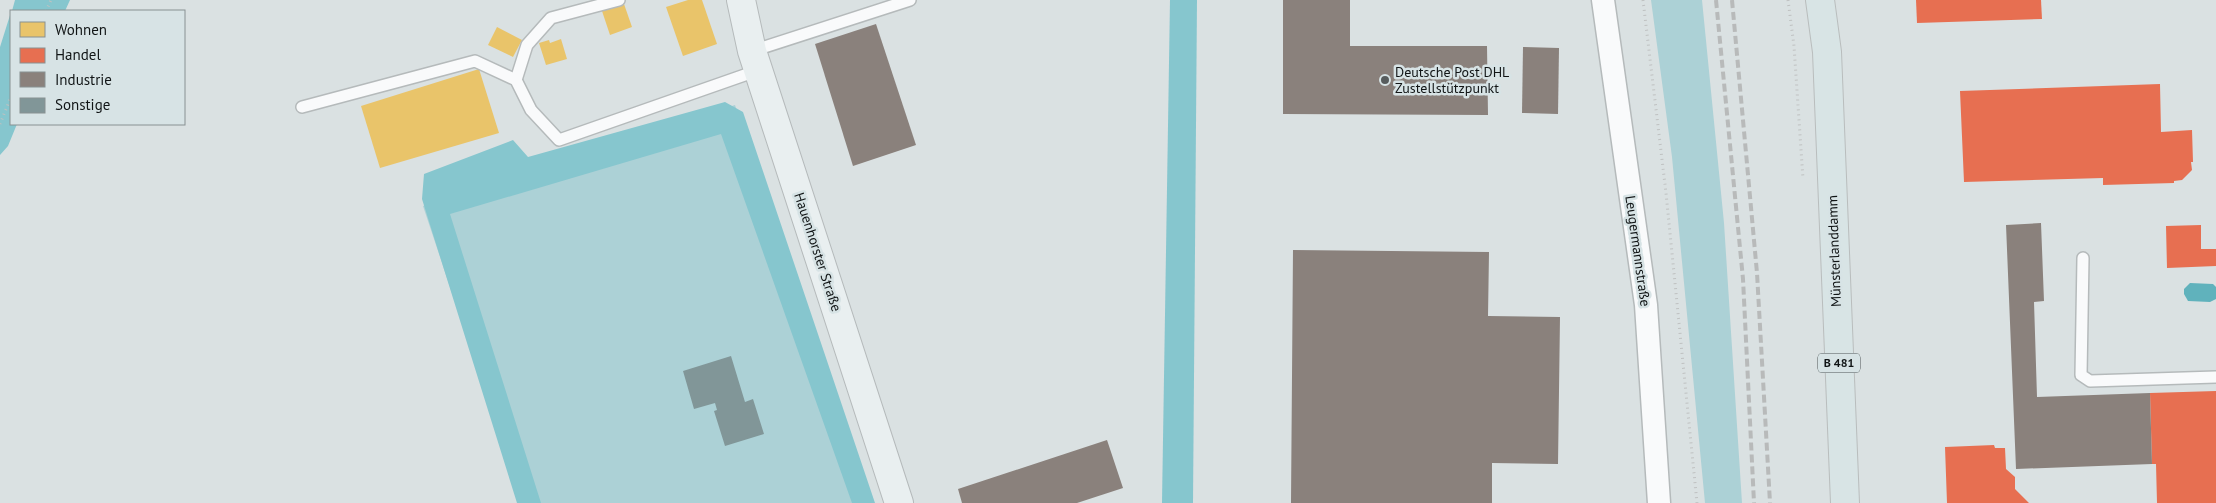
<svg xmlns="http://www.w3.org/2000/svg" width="2216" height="503" font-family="'PT Sans',sans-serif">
  <rect width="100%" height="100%" fill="#dae1e2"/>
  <g fill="#acd1d6">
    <polygon points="1651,0 1702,0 1724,223 1742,503 1705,503 1672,157"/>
    <polygon points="735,105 865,503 522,503 423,206"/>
  </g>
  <g fill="#86c6ce">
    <polygon points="15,0 70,0 65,11 12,11"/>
    <polygon points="1170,0 1197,0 1193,503 1162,503"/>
    <polygon points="11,12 11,124 17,124 8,146 0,155 0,47"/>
    <polygon points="725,102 743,112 875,503 852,503 721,134 450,214 541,503 517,503 422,199 424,174 513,140 528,157"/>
  </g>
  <polygon fill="#60b2bc" points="2190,283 2213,284 2216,287 2216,299 2210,302 2188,301 2184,294 2184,289"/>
  <g fill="#e9c46a">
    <polygon points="688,0 702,0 717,44 683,56 666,7"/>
    <polygon points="624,4 632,27 610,35 602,11"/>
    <polygon points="497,27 522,40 513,57 488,45"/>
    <polygon points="561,39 567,59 546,65 539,43 549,40 550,43"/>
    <polygon points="479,69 499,133 380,168 361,106"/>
  </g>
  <g fill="#e76f51">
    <polygon points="1916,0 2041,0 2042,19 1917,23"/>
    <polygon points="2160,84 2161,132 2192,130 2193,162 2191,162 2192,170 2182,180 2174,181 2174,183 2103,185 2103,178 1964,182 1960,91"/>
    <polygon points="2201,225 2201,249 2216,249 2216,266 2167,268 2166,226"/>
    <polygon points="2216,391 2216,503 2157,503 2156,464 2152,464 2150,393"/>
    <polygon points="1994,445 1995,448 2005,448 2006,469 2015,477 2015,489 2029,503 1947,503 1945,447"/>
  </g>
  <g fill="#8a817c">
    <polygon points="1283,0 1350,0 1350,46 1487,46 1488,115 1283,114"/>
    <polygon points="876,24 916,145 853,166 815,44"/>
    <polygon points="1523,47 1559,48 1558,114 1522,113"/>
    <polygon points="2041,223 2044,301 2034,302 2037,397 2150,393 2152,464 2016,469 2006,225"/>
    <polygon points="1293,250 1489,252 1488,316 1560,317 1558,464 1492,463 1492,503 1291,503"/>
    <polygon points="1107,440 1123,488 1077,503 962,503 958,489"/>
  </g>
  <polygon fill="#819698" points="731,356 745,402 753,399 764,434 725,446 714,411 717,410 715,403 694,409 683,371"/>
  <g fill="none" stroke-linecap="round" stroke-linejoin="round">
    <g stroke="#b5babb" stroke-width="14">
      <g id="lane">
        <polyline points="752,51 910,0"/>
        <polyline points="516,80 527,45 551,18 619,0"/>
        <polyline points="302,107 475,61 516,80 531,110 559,140 759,70"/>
        <polyline points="2083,258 2081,375 2090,381 2216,377"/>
      </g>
    </g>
    <g stroke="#b5babb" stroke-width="25">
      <polyline id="street" points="1603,0 1646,305 1659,503"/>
    </g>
    <g stroke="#b5babb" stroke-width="30">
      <polyline id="secondary" points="741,0 752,51 899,503"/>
    </g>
    <g stroke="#b9bdbd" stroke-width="30">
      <polyline id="primary" points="1820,0 1827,52 1845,503"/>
    </g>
    <g stroke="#bfc1c1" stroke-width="3" stroke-dasharray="1 4" stroke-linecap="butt">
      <polyline points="1643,0 1666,193 1697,503"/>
      <polyline points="1788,0 1794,46 1803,179"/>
      <polyline points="46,11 51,0"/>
      <polyline points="0,124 11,97"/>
    </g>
    <use href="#lane" stroke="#f9fafb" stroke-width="11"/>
    <use href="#street" stroke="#f9fafb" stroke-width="22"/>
    <use href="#secondary" stroke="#e9eff0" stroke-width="28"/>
    <use href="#primary" stroke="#d8e4e5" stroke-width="28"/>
    <g stroke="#b8baba" stroke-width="4" stroke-dasharray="8 4" stroke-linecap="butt">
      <polyline points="1716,0 1743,279 1754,503"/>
      <polyline points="1732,0 1757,273 1770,503"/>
    </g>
  </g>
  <circle fill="#575c5d" stroke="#d7e3e5" stroke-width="2" cx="1385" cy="80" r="5"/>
  <g text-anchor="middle" stroke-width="5" stroke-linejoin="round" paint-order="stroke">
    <rect fill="#d7e3e5" stroke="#4c5354" stroke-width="1" x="1818" y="353.5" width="42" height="19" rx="4"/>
    <g font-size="12" font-weight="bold" fill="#111516">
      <text x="1839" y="367">B 481</text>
    </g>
    <g font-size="14" fill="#111516" stroke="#d7e3e5" text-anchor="start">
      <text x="1395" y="77">Deutsche Post DHL<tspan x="1395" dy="16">Zustellstützpunkt</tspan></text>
    </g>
    <g font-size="14" fill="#111516" stroke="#d7e3e5">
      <text transform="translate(1638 251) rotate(82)" y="5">Leugermannstraße</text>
      <text transform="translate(1834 251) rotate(-92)" y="5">Münsterlanddamm</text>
      <text transform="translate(818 252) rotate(72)" y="5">Hauenhorster Straße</text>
    </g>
  </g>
  <rect x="10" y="10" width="175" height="115" fill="#d7e3e5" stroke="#889192"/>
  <rect x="20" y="22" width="25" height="15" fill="#e9c46a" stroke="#889192"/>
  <text x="55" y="35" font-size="15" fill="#111516">Wohnen</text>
  <rect x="20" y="48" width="25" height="15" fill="#e76f51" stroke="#889192"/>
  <text x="55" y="60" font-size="15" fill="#111516">Handel</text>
  <rect x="20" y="72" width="25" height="15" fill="#8a817c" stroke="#889192"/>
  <text x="55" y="85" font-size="15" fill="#111516">Industrie</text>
  <rect x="20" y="98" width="25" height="15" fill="#819698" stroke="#889192"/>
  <text x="55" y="110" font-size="15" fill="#111516">Sonstige</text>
</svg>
